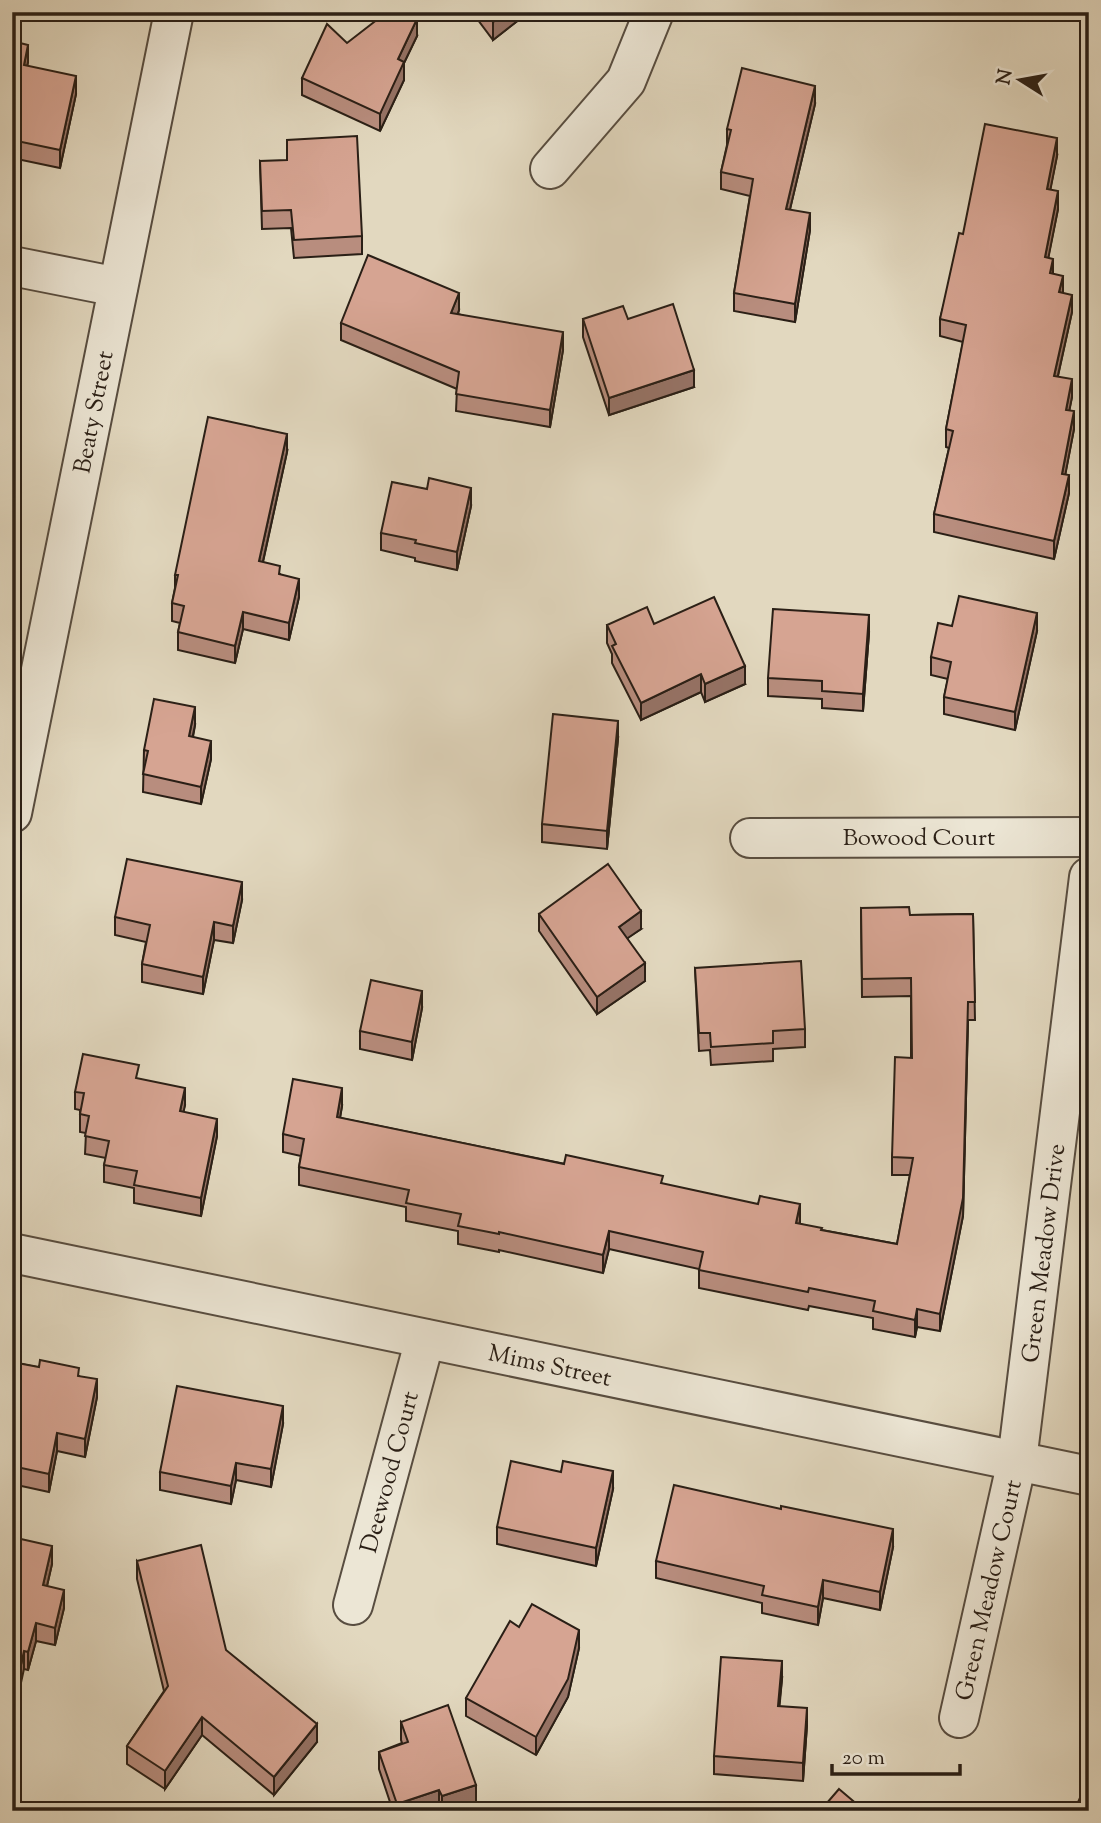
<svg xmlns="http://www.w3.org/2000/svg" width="1101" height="1823" font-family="'Sorts Mill Goudy',serif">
  <rect width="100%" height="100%" fill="#e2d8bf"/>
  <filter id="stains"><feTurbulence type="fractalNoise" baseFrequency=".00286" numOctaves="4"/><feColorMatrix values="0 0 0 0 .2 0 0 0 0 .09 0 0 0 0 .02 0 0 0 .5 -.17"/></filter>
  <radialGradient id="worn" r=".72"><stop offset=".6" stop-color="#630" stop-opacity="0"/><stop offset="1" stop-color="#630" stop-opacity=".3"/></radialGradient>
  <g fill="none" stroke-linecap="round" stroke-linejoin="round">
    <g stroke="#584d40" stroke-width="42">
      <g id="minor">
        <polyline points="550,169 626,81 654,12"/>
        <polyline points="12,266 118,287"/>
        <polyline points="12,813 174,12"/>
        <polyline points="750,838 1089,837"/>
        <polyline points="12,1253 1089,1476"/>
        <polyline points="353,1605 425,1339"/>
        <polyline points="959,1718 1017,1461 1089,877"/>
      </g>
    </g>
    <use href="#minor" stroke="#ece6d5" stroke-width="38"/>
  </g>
  <g fill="#b88d7e" stroke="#2a1f16" stroke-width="2">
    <polygon points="472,12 529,12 493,40"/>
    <polygon points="417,36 404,63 404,80 380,131 302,95 302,78 347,43"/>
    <polygon points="12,41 28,62 27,66 76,94 60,168 12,158"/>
    <polygon points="815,104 790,209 810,230 795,322 734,311 734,293 750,196 721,189 721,172 727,145 727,129"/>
    <polygon points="1057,156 1050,190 1058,209 1048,258 1053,274 1072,312 1058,376 1072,397 1069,411 1074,429 1065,475 1069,493 1054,559 934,532 934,514 949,448 946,447 946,429 963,342 940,336 940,319 963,234"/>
    <polygon points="260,161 362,236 362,254 294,258 291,228 262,229"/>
    <polygon points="459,310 458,314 563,350 550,427 456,411 457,389 341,340 341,323"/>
    <polygon points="583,319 628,319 694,387 609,415 583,337"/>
    <polygon points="287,452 263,562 280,574 299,597 289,640 243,629 235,663 178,650 178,632 180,623 172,621 172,603 175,588 175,575"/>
    <polygon points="471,506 457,570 415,561 415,558 381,550 381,533"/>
    <polygon points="654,624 745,684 705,702 701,692 641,720 612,663 612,654 607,643 607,625"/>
    <polygon points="952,626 1037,631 1015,730 944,714 944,697 948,679 931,675 931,657"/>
    <polygon points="869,633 863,711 822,708 822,699 768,696 768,678"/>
    <polygon points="195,725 193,737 211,759 201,804 143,792 144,750"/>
    <polygon points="618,739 607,849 542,842 542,824"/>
    <polygon points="242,900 233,943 214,940 203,994 142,982 142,964 146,942 115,935 115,917"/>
    <polygon points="861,908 910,915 973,914 975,1020 968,1020 963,1216 940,1331 917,1327 915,1337 873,1329 873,1318 809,1306 808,1310 699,1288 699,1269 609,1249 603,1273 499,1250 499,1252 458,1244 458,1231 406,1221 406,1207 299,1185 299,1167 301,1156 283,1152 283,1134 342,1106 340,1118 663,1184 800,1221 800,1224 822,1230 897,1244 910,1175 892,1175 892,1157 911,1058 911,996 862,997"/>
    <polygon points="539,914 641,929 627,938 645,981 597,1014 539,931"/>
    <polygon points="695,968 805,1029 805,1047 773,1049 773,1061 711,1065 710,1050 699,1051"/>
    <polygon points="422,1008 412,1060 360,1049 360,1031"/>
    <polygon points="139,1079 185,1105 183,1112 217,1136 201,1216 134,1203 134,1188 104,1182 104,1165 106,1158 85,1154 86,1133 80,1132 80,1110 75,1109 75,1092"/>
    <polygon points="12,1362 79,1376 97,1397 85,1457 57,1451 49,1492 12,1484"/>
    <polygon points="283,1424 271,1487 236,1480 231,1504 160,1490 160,1472"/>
    <polygon points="613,1489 596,1566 497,1544 497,1527"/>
    <polygon points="12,1537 52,1564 47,1586 64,1608 55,1645 36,1641 28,1670 24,1669"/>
    <polygon points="893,1547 880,1610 823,1598 818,1625 762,1613 762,1603 656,1578 656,1561"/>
    <polygon points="137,1561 317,1742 274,1795 202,1735 165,1789 127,1764 127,1746 164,1691 137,1579"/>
    <polygon points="1089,1620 1089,1649 1087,1649 1087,1631"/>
    <polygon points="519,1627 579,1648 568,1697 536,1755 466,1716 466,1698"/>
    <polygon points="782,1679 779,1706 807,1725 803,1781 714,1774 714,1756"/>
    <polygon points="401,1722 476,1803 452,1811 440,1811 439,1808 430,1811 393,1811 379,1769 379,1752 402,1743 401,1740"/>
  </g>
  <g fill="#967366" stroke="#2a1f16" stroke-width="2">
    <polygon points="506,12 529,12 493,40 493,22"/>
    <polygon points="417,19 417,36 404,63 404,80 380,131 380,114 398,59"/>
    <polygon points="28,45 28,62 24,82 24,65"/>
    <polygon points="76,76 76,94 60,168 60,150"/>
    <polygon points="815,86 815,104 786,226 786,209"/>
    <polygon points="1057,138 1057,156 1047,207 1047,189"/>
    <polygon points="1058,191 1058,209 1045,275 1045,257"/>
    <polygon points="810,213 810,230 795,322 795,304"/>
    <polygon points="1053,259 1053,277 1050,273"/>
    <polygon points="1063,276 1063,294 1059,292"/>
    <polygon points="459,293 459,310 451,331 451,313"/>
    <polygon points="1072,295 1072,312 1054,393 1054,376"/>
    <polygon points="563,332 563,350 550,427 550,410"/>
    <polygon points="694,370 694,387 609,415 609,398"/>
    <polygon points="1072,379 1072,397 1066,428 1066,410"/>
    <polygon points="1074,411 1074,429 1062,492 1062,474"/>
    <polygon points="287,434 287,452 259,579 259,561"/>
    <polygon points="1069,475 1069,493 1054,559 1054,541"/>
    <polygon points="471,488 471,506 457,570 457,552"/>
    <polygon points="299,579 299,597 289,640 289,623"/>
    <polygon points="243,612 243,629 235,663 235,646"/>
    <polygon points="1037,613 1037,631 1015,730 1015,712"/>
    <polygon points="869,615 869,633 863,711 863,694"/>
    <polygon points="745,666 745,684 705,702 705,684"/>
    <polygon points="701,674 701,692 641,720 641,703"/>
    <polygon points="195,707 195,725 189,754 189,736"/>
    <polygon points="618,721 618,739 607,849 607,831"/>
    <polygon points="211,741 211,759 201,804 201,787"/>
    <polygon points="242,882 242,900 233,943 233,926"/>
    <polygon points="641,911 641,929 619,944 619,927"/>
    <polygon points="214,922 214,940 203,994 203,977"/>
    <polygon points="645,963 645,981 597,1014 597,997"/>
    <polygon points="422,991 422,1008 412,1060 412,1042"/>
    <polygon points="968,1020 963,1216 940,1331 940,1314"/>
    <polygon points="185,1088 185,1105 180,1129 180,1111"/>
    <polygon points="342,1088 342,1106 337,1135 337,1117"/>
    <polygon points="217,1119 217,1136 201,1216 201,1198"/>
    <polygon points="800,1204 800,1221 796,1241 796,1223"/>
    <polygon points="609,1231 609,1249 603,1273 603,1255"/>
    <polygon points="917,1309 917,1327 915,1337 915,1320"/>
    <polygon points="97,1379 97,1397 85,1457 85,1439"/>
    <polygon points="283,1406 283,1424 271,1487 271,1469"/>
    <polygon points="57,1433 57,1451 49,1492 49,1474"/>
    <polygon points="236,1463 236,1480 231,1504 231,1486"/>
    <polygon points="613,1471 613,1489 596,1566 596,1548"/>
    <polygon points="893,1529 893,1547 880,1610 880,1592"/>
    <polygon points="52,1546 52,1564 43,1603 43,1585"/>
    <polygon points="823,1580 823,1598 818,1625 818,1607"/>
    <polygon points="64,1590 64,1608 55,1645 55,1628"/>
    <polygon points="36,1623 36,1641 28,1670 28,1652"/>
    <polygon points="579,1630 579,1648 568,1697 536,1755 536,1737"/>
    <polygon points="24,1651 24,1669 12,1724 12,1706"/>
    <polygon points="782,1661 782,1679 778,1723 778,1706"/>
    <polygon points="807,1708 807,1725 803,1781 803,1763"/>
    <polygon points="202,1717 202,1735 165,1789 165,1771"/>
    <polygon points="317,1724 317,1742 274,1795 274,1777"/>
    <polygon points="476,1785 476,1803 452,1811 442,1811 442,1796"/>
    <polygon points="439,1790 439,1808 430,1811 397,1811 397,1804"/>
  </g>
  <g fill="#d6a492" stroke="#2a1f16" stroke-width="2">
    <polygon points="387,12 403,12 417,19 398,59 404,62 380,114 302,78 327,24 347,43"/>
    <polygon points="486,12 506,12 493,22"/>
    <polygon points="12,41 28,45 24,65 76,76 60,150 12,140"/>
    <polygon points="742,68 815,86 786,209 810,213 795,304 734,293 753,179 721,172 731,130 727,129"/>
    <polygon points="985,124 1057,138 1047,189 1058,191 1045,257 1053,259 1050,273 1063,276 1059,292 1072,295 1054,376 1072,379 1066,410 1074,411 1062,474 1069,475 1054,541 934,514 953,431 946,429 966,325 940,319 959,233 963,234"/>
    <polygon points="357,136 362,236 294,240 291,210 262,211 260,161 287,160 287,140"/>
    <polygon points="368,255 459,293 451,313 563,332 550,410 456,394 459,372 341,323"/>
    <polygon points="673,304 694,370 609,398 583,319 623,306 628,319"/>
    <polygon points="208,417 287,434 259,561 280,566 279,574 299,579 289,623 243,612 235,646 178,632 184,606 172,603 178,575 175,575"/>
    <polygon points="429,478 471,488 457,552 415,543 416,540 381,533 392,482 427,489"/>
    <polygon points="959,596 1037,613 1015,712 944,697 951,662 931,657 938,623 952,626"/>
    <polygon points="714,597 745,666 705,684 701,674 641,703 612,646 616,644 607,625 647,607 654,624"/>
    <polygon points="773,609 869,615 863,694 822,691 822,681 768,678"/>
    <polygon points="154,699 195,707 189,736 211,741 201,787 143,774 148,751 144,750"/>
    <polygon points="553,714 618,721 607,831 542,824"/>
    <polygon points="127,859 242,882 233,926 214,922 203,977 142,964 150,925 115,917"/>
    <polygon points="608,864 641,911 619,927 645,963 597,997 539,914"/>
    <polygon points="909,907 910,915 973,914 975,1002 968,1002 963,1198 940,1314 917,1309 915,1320 873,1311 875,1301 809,1288 808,1292 699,1270 703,1252 609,1231 603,1255 499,1232 499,1234 458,1226 461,1214 406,1203 409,1190 299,1167 304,1139 283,1134 293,1079 342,1088 337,1117 564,1164 566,1155 663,1176 661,1183 758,1204 760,1196 800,1204 796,1223 822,1228 821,1230 897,1244 913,1158 892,1157 895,1057 912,1058 911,978 862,979 861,908"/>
    <polygon points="801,961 805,1029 773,1031 773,1043 711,1047 710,1033 699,1033 695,968"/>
    <polygon points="371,980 422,991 412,1042 360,1031"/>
    <polygon points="83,1054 139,1065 136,1078 185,1088 180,1111 217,1119 201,1198 134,1185 137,1171 104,1165 109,1141 85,1136 89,1116 80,1114 84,1093 75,1092"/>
    <polygon points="40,1360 79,1368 78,1376 97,1379 85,1439 57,1433 49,1474 12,1466 12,1362 39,1367"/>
    <polygon points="177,1386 283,1406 271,1469 236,1463 231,1486 160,1472"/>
    <polygon points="511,1461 561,1472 563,1461 613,1471 596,1548 497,1527"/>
    <polygon points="674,1485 781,1509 781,1506 893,1529 880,1592 823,1580 818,1607 762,1595 764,1586 656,1561"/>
    <polygon points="12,1537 52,1546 43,1585 64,1590 55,1628 36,1623 28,1652 24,1651 12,1706"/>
    <polygon points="201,1545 226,1650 317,1724 274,1777 202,1717 165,1771 127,1746 168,1686 137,1561"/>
    <polygon points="532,1604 579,1630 568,1679 536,1737 466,1698 510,1621 519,1627"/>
    <polygon points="721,1657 782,1661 778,1706 807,1708 803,1763 714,1756"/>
    <polygon points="448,1705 476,1785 442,1796 439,1790 397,1804 379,1752 408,1742 401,1722"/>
    <polygon points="1089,1778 1089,1811 1074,1811"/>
    <polygon points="839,1789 865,1811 820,1811"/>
  </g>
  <g text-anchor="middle" stroke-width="5" stroke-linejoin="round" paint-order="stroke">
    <g font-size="24" fill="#2a1f16" stroke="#ece6d5">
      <text transform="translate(93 412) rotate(-79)" y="8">Beaty Street</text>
      <text x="919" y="845">Bowood Court</text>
      <text transform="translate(1043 1253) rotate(-83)" y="8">Green Meadow Drive</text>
      <text transform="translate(550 1365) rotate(12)" y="8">Mims Street</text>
      <text transform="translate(389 1472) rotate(-75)" y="8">Deewood Court</text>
      <text transform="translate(988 1590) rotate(-77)" y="8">Green Meadow Court</text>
    </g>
  </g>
  <rect width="1101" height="1823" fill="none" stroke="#e2d8bf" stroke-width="42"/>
  <rect x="14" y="14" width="1073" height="1795" fill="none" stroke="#2a1f16" stroke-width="3.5"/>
  <rect x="21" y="21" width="1059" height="1781" fill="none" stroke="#2a1f16" stroke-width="2"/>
  <g transform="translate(1020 80) rotate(281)" stroke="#ece6d5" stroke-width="5" paint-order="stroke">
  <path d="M0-5L12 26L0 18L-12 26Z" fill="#2a1f16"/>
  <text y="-10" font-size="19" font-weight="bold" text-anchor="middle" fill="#2a1f16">N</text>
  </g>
  <path d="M832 1764v10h128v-10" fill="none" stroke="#2a1f16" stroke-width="3.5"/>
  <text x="842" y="1764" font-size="21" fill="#2a1f16" stroke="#ece6d5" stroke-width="5" paint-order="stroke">20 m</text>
  <rect width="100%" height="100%" filter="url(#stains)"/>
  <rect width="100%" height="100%" fill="url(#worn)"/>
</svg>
